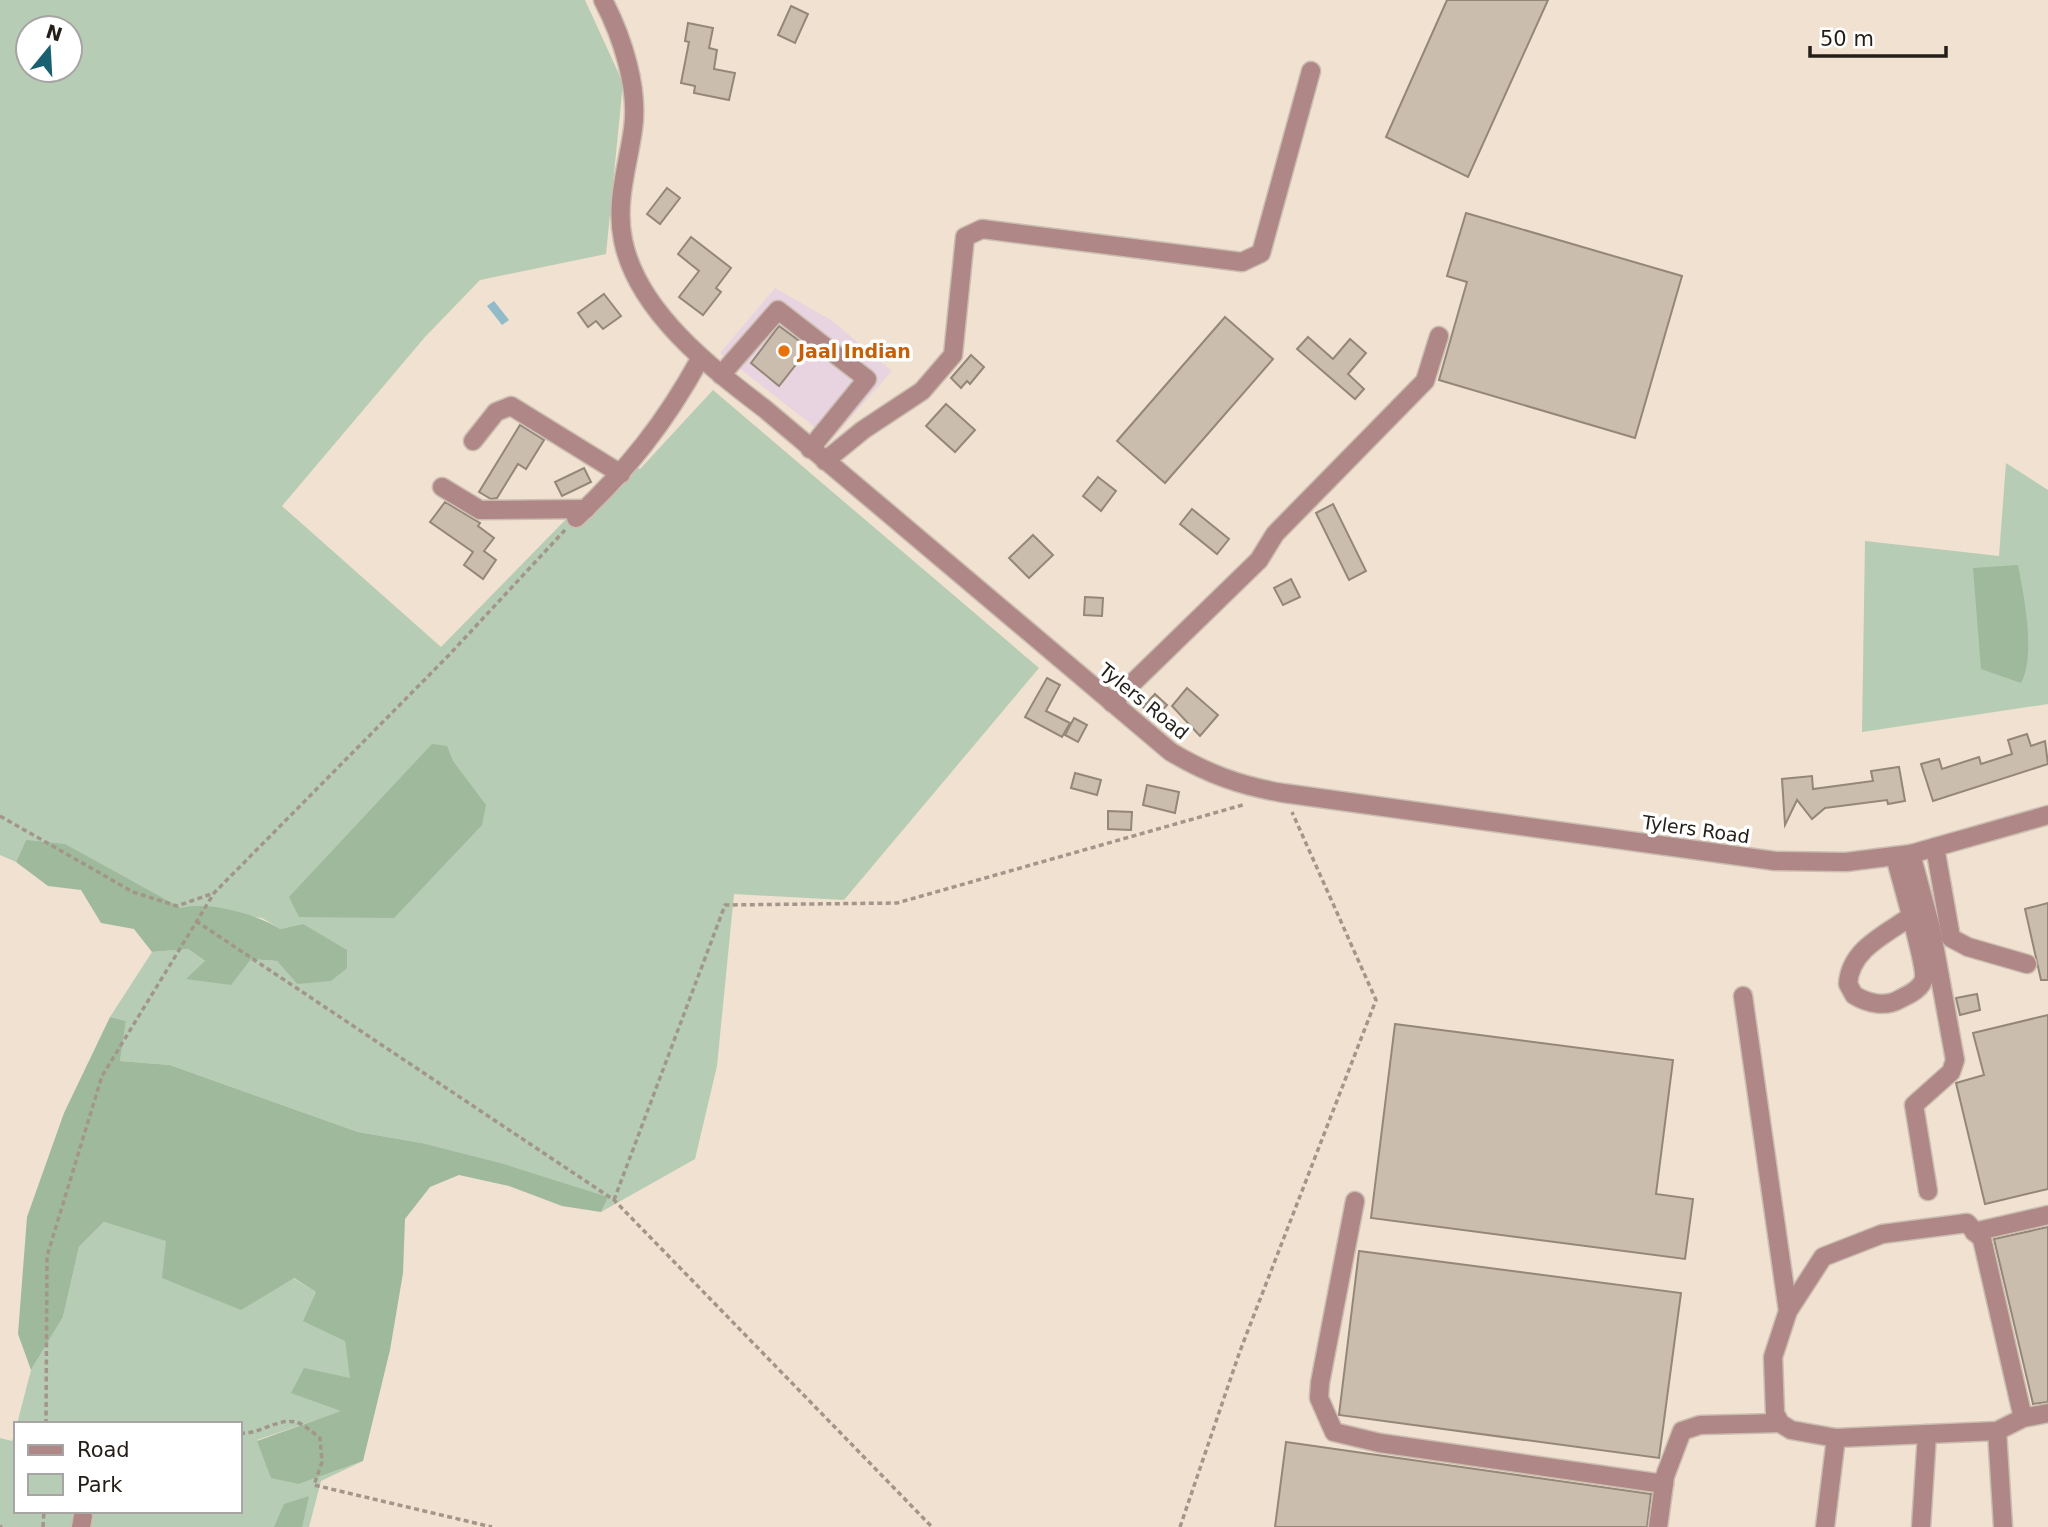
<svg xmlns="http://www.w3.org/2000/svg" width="2048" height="1527" font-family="'DejaVu Sans',sans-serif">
  <rect width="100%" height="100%" fill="#f0e1d1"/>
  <polygon fill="#e8d3e1" points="775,288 831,320 892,371 831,440 720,353"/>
  <g fill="#b6ccb4" fill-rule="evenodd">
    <path d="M0,0H585L623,83L606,254L480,280L425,337L282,506L441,647L623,461L640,469L713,390L1039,668L844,900L734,894L717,1066L695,1159L601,1212L607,1197L501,1163L422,1143L358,1132L170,1065L120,1061L126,1021L110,1017L152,952L188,949L206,962L187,979L251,959L277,961L297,984L303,924L280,929L262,918L181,908L26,840L16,862L0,855ZM28,28H70V70H28Z"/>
    <polygon points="2006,463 2048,490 2048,704 1862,732 1865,541 1999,556"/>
    <polygon points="104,1222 293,1278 316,1292 345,1341 351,1378 342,1411 257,1440 299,1484 363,1461 321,1481 309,1527 0,1527 0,1438 12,1441 16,1428 16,1511 240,1511 240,1424 17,1424 31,1370 63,1317 79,1247"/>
  </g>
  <g fill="#9fb99d">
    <path d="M2018,565C2024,596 2036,656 2021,683L1981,669L1973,568Z"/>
    <polygon points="432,744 447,746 453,761 486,805 482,825 394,918 299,917 289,897"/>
    <path d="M26,840L65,844L181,908C209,901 256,914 280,929L303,924L347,950V968L331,981L297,984L277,961L251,959L231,985L186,979L205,961L188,949L152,952L134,929L101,923L81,890L48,886L16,862Z"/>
    <polygon points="110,1017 126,1021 120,1061 170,1065 358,1132 422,1143 501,1163 608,1197 601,1212 562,1206 509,1186 459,1175 430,1187 405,1219 403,1273 390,1350 363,1461 299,1484 271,1478 257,1441 341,1411 291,1393 304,1368 350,1378 345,1341 303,1321 316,1292 294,1278 241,1310 162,1278 166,1241 104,1222 79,1247 63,1317 31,1370 18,1334 27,1217 64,1113"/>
    <polygon points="309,1496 302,1527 274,1527 284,1504"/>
  </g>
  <polygon fill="#91bbc8" points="494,301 509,320 502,325 487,306"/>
  <g fill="#cabdad" stroke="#948778" stroke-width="2">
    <polygon points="1447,0 1548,0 1468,177 1386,137"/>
    <polygon points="791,6 808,14 795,43 778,35"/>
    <polygon points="688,23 713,28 709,48 717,50 714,69 735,73 729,100 694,93 695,86 681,83 689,42 685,41"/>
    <polygon points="667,188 680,198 660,224 647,214"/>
    <polygon points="1466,213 1682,276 1635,438 1439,380 1467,282 1447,276"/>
    <polygon points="691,237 731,268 716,288 721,292 703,315 679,297 699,271 678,254"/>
    <polygon points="604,294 621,316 603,329 596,321 588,327 578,313"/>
    <polygon points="1225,317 1273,359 1165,483 1117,441"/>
    <polygon points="779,326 809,348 779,386 751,363"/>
    <polygon points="1308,337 1333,359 1350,339 1366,353 1348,374 1364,389 1355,399 1297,349"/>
    <polygon points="971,355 984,367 970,384 967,381 961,388 951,378"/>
    <polygon points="946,404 975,430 955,452 926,426"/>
    <polygon points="520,425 544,440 526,469 518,464 497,498 491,499 479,492"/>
    <polygon points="584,468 591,482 562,496 555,482"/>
    <polygon points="1098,477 1116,491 1101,511 1083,496"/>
    <polygon points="445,502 480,523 478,526 494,538 484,551 496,560 483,579 464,565 473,552 430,522"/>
    <polygon points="1333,504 1366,571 1349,580 1316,513"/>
    <polygon points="1192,509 1229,539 1217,554 1180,524"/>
    <polygon points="1033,535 1053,555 1029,578 1009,558"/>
    <polygon points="1291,579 1300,597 1283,605 1274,588"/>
    <polygon points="1085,597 1103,598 1102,616 1084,615"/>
    <polygon points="1047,678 1060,685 1046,711 1070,723 1062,737 1025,717"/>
    <polygon points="1187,688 1218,715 1200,736 1172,706"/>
    <polygon points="1155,694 1167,705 1155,718 1143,707"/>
    <polygon points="1074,718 1087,725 1078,742 1065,735"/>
    <polygon points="2027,734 2031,746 2045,741 2048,764 1933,801 1921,764 1939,759 1942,769 1979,757 1981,764 2012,754 2008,740"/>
    <polygon points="1899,767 1905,801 1888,804 1887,800 1825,808 1812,819 1797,800 1785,825 1782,779 1812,776 1813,789 1873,781 1871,771"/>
    <polygon points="1075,773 1101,780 1097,795 1071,788"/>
    <polygon points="1147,785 1179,792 1175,813 1143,805"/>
    <polygon points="1108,811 1132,812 1131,830 1108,829"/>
    <polygon points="2048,903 2048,980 2041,980 2025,909"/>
    <polygon points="1977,994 1980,1010 1960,1015 1956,998"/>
    <polygon points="2048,1015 2048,1189 1985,1204 1956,1083 1984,1075 1973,1033"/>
    <polygon points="1395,1024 1673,1060 1656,1194 1693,1199 1685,1259 1371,1218"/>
    <polygon points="2048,1227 2048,1402 2033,1404 1994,1239"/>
    <polygon points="1359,1251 1681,1293 1659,1458 1339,1415"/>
    <polygon points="1286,1442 1651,1494 1647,1527 1275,1527"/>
  </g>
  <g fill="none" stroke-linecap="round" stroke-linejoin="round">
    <g stroke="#cbbeb0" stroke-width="21">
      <g id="minor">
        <path d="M603,0C622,36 639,88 633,129C628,166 615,202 623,240C637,311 711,368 765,409L1171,752C1208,774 1241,786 1283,793L1775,861L1846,862L1911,854L2048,815"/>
        <polyline points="721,375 778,310 867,379 810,449"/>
        <polyline points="473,441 496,412 511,406 621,474"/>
        <polyline points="825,461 863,430 922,391 953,355 965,237 982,229 1242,262 1261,253 1311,71"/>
        <polyline points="442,487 480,510 586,509"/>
        <path d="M576,518C628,469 665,423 700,359"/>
        <polyline points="1112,703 1259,560 1275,534 1425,381 1439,336"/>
        <polyline points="1935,847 1951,938 1968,947 2027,964"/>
        <polyline points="1911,854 1931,928 1955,1060 1951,1072 1914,1105 1928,1191"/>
        <path d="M1895,856C1900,877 1926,963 1924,978C1922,989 1908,995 1900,999C1885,1008 1867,1003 1854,995L1848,984C1850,950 1884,935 1910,917"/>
        <polyline points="1743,996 1788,1311"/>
        <polyline points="1355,1201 1320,1383 1319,1398 1334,1432 1380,1443 1664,1484"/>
        <polyline points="1974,1232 2048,1215"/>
        <polyline points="2023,1418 1982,1239 1967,1223 1882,1234 1823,1257 1788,1311 1773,1357 1775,1413 1780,1423 1791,1430 1836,1438 1997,1431 2023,1418 2048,1413"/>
        <polyline points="1997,1431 2003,1527"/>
        <polyline points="81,1527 83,1516"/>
        <polyline points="1658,1527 1665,1476 1682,1431 1700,1425 1780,1423"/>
        <polyline points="1825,1527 1836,1438"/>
        <polyline points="1921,1527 1927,1434"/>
      </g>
    </g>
    <g stroke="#a2968a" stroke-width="3.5" stroke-dasharray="5 3.5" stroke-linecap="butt">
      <polyline points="0,816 133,892 177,906 214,893"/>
      <polyline points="196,921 614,1200 932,1527"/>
      <polyline points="614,1200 725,905 897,903 1246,804"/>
      <polyline points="46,1424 47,1256 102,1076 214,893 449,655 565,530"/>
      <polyline points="107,1424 137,1424"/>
      <path d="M240,1433C259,1435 276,1418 296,1422C304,1424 313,1433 320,1438L322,1462L314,1485L492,1527"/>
      <polyline points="0,1526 2,1527"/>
      <polyline points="43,1527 44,1511"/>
      <polyline points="1180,1527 1240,1351 1376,1000 1292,812"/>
    </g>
    <use href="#minor" stroke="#af8787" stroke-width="18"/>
  </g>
  <circle fill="#e8710a" stroke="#fff" stroke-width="2.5" cx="784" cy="351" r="7"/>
  <g text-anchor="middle" stroke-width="7" stroke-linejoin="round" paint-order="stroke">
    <g font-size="19" font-weight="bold" fill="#c56008" stroke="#fff" text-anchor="start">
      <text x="798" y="358">Jaal Indian</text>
    </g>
    <g font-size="19" fill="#241e19" stroke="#fff">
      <text transform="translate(1144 701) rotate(39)" y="7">Tylers Road</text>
      <text transform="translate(1696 829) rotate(8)" y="7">Tylers Road</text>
    </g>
  </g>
  <rect x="14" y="1422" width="228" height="91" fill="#ffffff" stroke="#a7a5a3" stroke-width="2"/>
  <rect x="28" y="1445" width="35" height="10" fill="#af8787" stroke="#a7a5a3" stroke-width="2"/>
  <text x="77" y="1457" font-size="21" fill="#241e19">Road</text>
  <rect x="28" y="1474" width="35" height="21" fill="#b6ccb4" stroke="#a7a5a3" stroke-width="2"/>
  <text x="77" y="1492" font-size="21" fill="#241e19">Park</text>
  <g transform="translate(49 49) rotate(18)"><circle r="33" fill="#ffffff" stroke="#a7a5a3" stroke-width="2"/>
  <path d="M0-5L12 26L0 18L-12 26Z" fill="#196170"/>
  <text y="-10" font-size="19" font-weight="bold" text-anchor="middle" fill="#241e19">N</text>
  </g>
  <path d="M1810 46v10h136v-10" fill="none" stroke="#241e19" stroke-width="3.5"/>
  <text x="1820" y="46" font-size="21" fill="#241e19" stroke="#ffffff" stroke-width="5" paint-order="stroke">50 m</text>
</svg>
